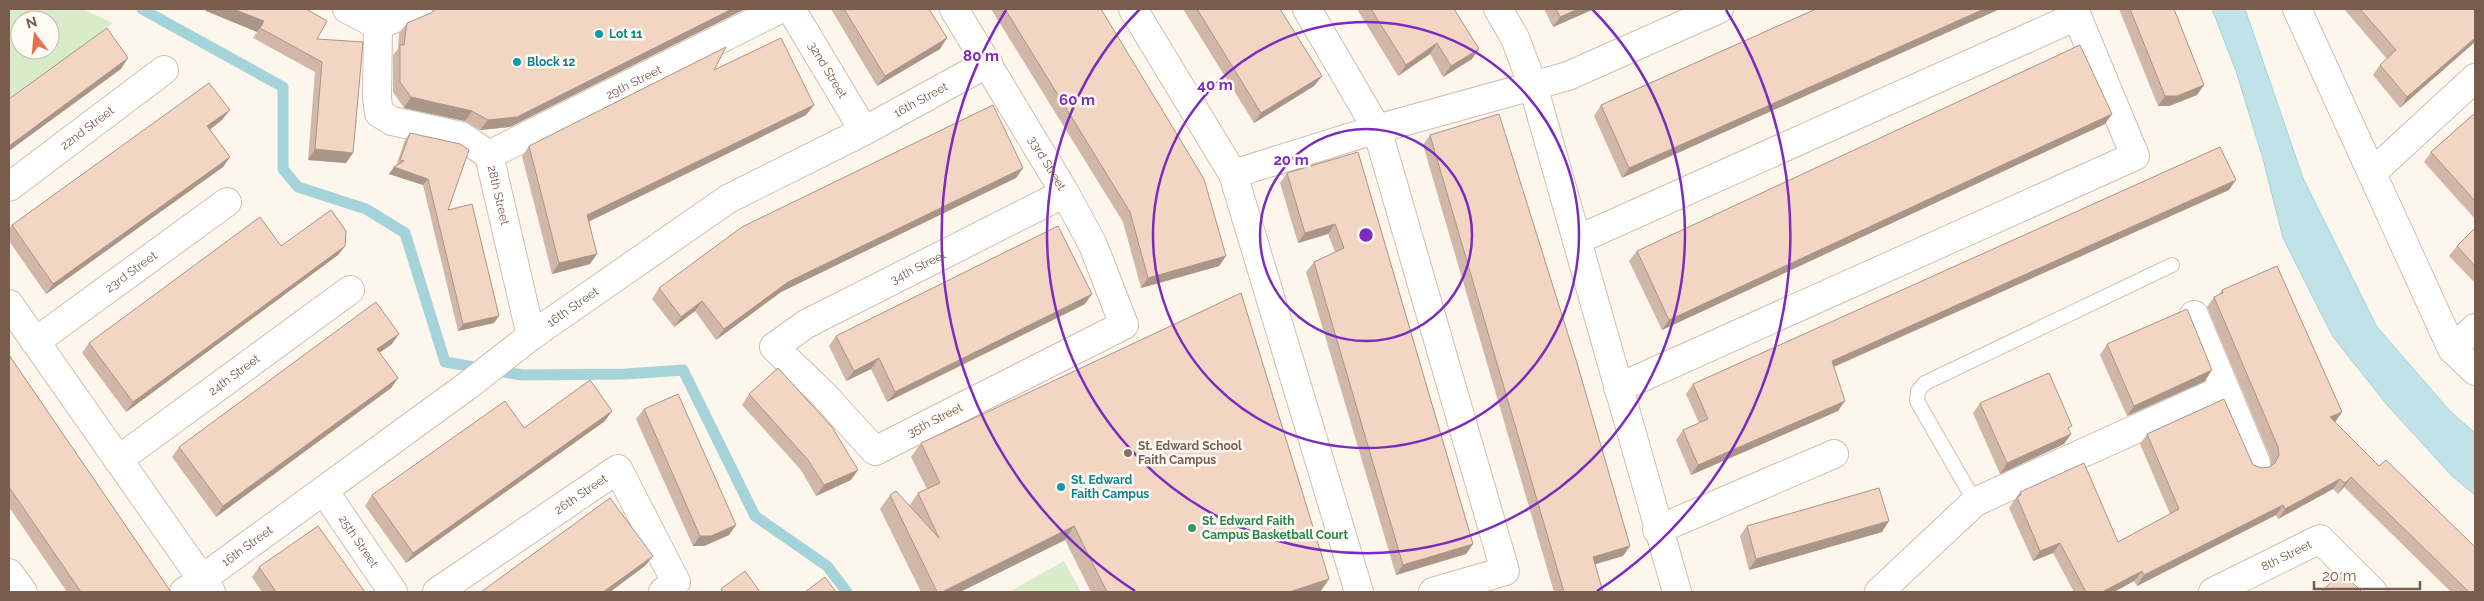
<svg xmlns="http://www.w3.org/2000/svg" width="2484" height="601" font-family="Raleway,sans-serif">
  <rect width="100%" height="100%" fill="#fdf6ec"/>
  <g fill="#d8ecc9" fill-rule="evenodd">
    <path d="M9,9H83L113,23L9,102ZM20,20H50V50H20Z"/>
    <polygon points="1064,561 1081,592 1009,592"/>
  </g>
  <polygon fill="#bfe3e8" stroke="#a5d3da" points="2212,9 2245,9 2303,178 2377,327 2450,411 2475,433 2475,495 2452,476 2388,406 2333,337 2283,238 2263,159 2236,71"/>
  <g fill="none" stroke-linecap="round" stroke-linejoin="round">
    <polyline stroke="#a5d3da" stroke-width="11" points="142,9 283,87 283,169 298,187 366,209 405,233 445,362 522,375 626,374 683,370 755,516 827,566 847,592"/>
    <g stroke="#d1beb0" stroke-width="16">
      <polyline id="lane" points="1975,502 1917,401 1918,391 1925,383 2172,265"/>
    </g>
    <g stroke="#d1beb0" stroke-width="30">
      <g id="street">
        <path id="s1" d="M347,9L378,25L377,98L379,113L392,121L461,136L489,155L531,336"/>
        <path id="s2" d="M791,9L864,131"/>
        <path id="s3" d="M954,9L1065,193L1093,245L1124,325L875,451L822,393L774,347L806,324L1065,193"/>
        <polyline points="1133,9 1233,174 1359,592"/>
        <polyline points="1307,9 1377,129 1505,571 1433,592"/>
        <polyline points="1498,9 1515,38 1533,86 1677,592"/>
        <polyline points="2297,9 2452,349 2475,371"/>
        <polyline points="378,25 418,9"/>
        <path id="s4" d="M489,155L780,9"/>
        <polyline points="2373,172 2475,78"/>
        <polyline points="1233,174 1377,129 1568,76 1719,9"/>
        <path id="s5" d="M9,187L164,70"/>
        <polyline points="1577,240 2077,16"/>
        <polyline points="9,304 211,592"/>
        <polyline points="2194,315 2256,463"/>
        <path id="s6" d="M35,342L227,202"/>
        <polyline points="2452,349 2475,328"/>
        <polyline points="1618,388 2135,156 2074,9"/>
        <path id="s7" d="M118,460L350,290"/>
        <path id="s8" d="M324,491L393,592"/>
        <polyline points="1657,530 1834,454"/>
        <polyline points="9,573 23,592"/>
        <path id="s9" d="M184,592L467,386L531,336L728,199L864,131L988,63"/>
        <path id="s10" d="M437,592L618,469L676,582L663,592"/>
        <polyline points="1879,592 1975,502 2224,389"/>
        <path id="s11" d="M2213,592L2320,539L2373,592"/>
      </g>
    </g>
    <use href="#lane" stroke="#fff" stroke-width="14"/>
    <use href="#street" stroke="#fff" stroke-width="28"/>
  </g>
  <g fill="#d1b7a8">
    <polygon points="202,9 306,9 317,39 346,163 308,160 315,72 253,38 257,32"/>
    <polygon points="436,9 745,9 510,127 480,130 465,121 404,108 393,92 393,55 398,49 399,33 407,23 431,13"/>
    <polygon points="831,9 929,9 940,49 877,86"/>
    <polygon points="991,9 1101,9 1226,256 1219,266 1141,288 1123,222"/>
    <polygon points="1183,9 1280,9 1322,76 1314,86 1254,123"/>
    <polygon points="1357,9 1454,9 1472,59 1443,77 1430,54 1398,76"/>
    <polygon points="1544,9 1594,9 1553,27"/>
    <polygon points="1816,9 1622,178 1594,116 1601,105"/>
    <polygon points="2119,9 2174,9 2197,95 2169,106 2158,106"/>
    <polygon points="2344,9 2475,9 2400,108 2373,75 2380,65 2387,59"/>
    <polygon points="714,70 814,105 806,115 588,221 590,264 552,274 522,156 529,146"/>
    <polygon points="2475,113 2475,219 2424,162 2431,152"/>
    <polygon points="2112,114 2105,124 1662,330 1629,261 1637,251"/>
    <polygon points="222,120 210,130 230,157 223,167 46,294 9,241 9,229 12,225"/>
    <polygon points="410,133 448,210 494,323 458,331 423,185 389,174 394,167 396,166 405,140"/>
    <polygon points="1430,135 1630,546 1623,556 1595,564 1603,592 1554,592 1423,145"/>
    <polygon points="1358,152 1473,544 1466,554 1396,575 1306,272 1314,262 1335,252 1328,234 1298,243 1280,183 1287,173"/>
    <polygon points="1023,168 1016,178 781,292 716,340 695,311 674,327 652,299 659,288"/>
    <polygon points="2229,190 1834,367 1838,411 1691,475 1676,440 1683,430 1699,423 1686,394 1693,384"/>
    <polygon points="2475,228 2475,283 2449,256 2457,246"/>
    <polygon points="281,246 345,246 338,255 126,412 82,353 89,343"/>
    <polygon points="2222,290 2342,412 2335,422 2475,592 2451,592 2344,487 2338,494 2333,489 2278,519 2276,515 2137,586 2134,581 2114,592 2074,592 2053,553 2033,561 2009,508 2020,492 2118,542 2170,514 2140,444 2147,434 2253,465 2262,468 2270,467 2271,466 2270,457 2207,307 2214,297 2218,296"/>
    <polygon points="1085,304 887,402 871,369 846,381 829,346 836,336"/>
    <polygon points="392,344 379,353 398,378 391,388 216,517 172,457 179,447"/>
    <polygon points="2107,344 2205,381 2127,416 2100,355"/>
    <polygon points="9,355 171,592 67,592 9,507"/>
    <polygon points="749,394 851,480 816,496 801,470 742,405"/>
    <polygon points="1980,403 2071,434 2064,444 2000,474 1973,413"/>
    <polygon points="644,409 736,525 729,535 704,546 693,546 636,419"/>
    <polygon points="605,421 406,563 365,506 372,495 524,428"/>
    <polygon points="921,443 1329,579 1320,592 1091,592 1065,540 960,592 921,592 880,509 890,495 910,505 918,493 927,489 911,457"/>
    <polygon points="1747,526 1882,532 1749,570 1740,536"/>
    <polygon points="259,567 365,592 262,592 252,577"/>
  </g>
  <g fill="#aa9588">
    <polygon points="207,9 233,9 264,21 257,32 206,11"/>
    <polygon points="732,9 745,9 510,127 480,130 488,120"/>
    <polygon points="1578,9 1594,9 1553,27 1560,17"/>
    <polygon points="1984,9 2000,9 1622,178 1629,168"/>
    <polygon points="947,38 940,49 877,86 885,76"/>
    <polygon points="2475,38 2475,42 2400,108 2407,97"/>
    <polygon points="1437,43 1430,54 1398,76 1406,65"/>
    <polygon points="1479,49 1472,59 1443,77 1451,66"/>
    <polygon points="128,58 121,69 9,151 9,146"/>
    <polygon points="1322,76 1314,86 1254,123 1261,113"/>
    <polygon points="2204,85 2197,95 2169,106 2158,106 2165,96"/>
    <polygon points="411,97 472,111 465,121 404,108"/>
    <polygon points="814,105 806,115 580,226 587,215"/>
    <polygon points="230,110 222,120 200,136 207,126"/>
    <polygon points="2112,114 2105,124 1662,330 1669,320"/>
    <polygon points="315,149 353,153 346,163 308,160"/>
    <polygon points="230,157 223,167 46,294 53,284"/>
    <polygon points="394,167 428,179 423,185 389,174"/>
    <polygon points="1023,168 1016,178 781,292 716,340 724,329 788,282"/>
    <polygon points="2236,180 2229,190 1824,371 1832,361"/>
    <polygon points="1335,224 1328,234 1298,243 1305,233"/>
    <polygon points="345,246 338,255 126,412 133,402"/>
    <polygon points="597,254 590,264 552,274 559,263"/>
    <polygon points="1226,256 1219,266 1141,288 1148,278"/>
    <polygon points="1092,294 1085,304 887,402 895,392"/>
    <polygon points="702,301 695,311 674,327 681,317"/>
    <polygon points="499,316 494,323 458,331 463,324"/>
    <polygon points="399,334 392,344 370,359 377,349"/>
    <polygon points="879,358 871,369 846,381 854,371"/>
    <polygon points="2212,370 2205,381 2127,416 2134,406"/>
    <polygon points="398,378 391,388 216,517 223,506"/>
    <polygon points="1845,401 1838,411 1691,475 1698,465"/>
    <polygon points="612,411 605,421 406,563 413,553"/>
    <polygon points="2342,412 2335,422 2330,417"/>
    <polygon points="2071,434 2064,444 2000,474 2007,463"/>
    <polygon points="858,470 851,480 816,496 824,485"/>
    <polygon points="2351,477 2344,487 2338,494 2345,483"/>
    <polygon points="2340,479 2333,489 2278,519 2285,509"/>
    <polygon points="2283,505 2276,515 2137,586 2144,575"/>
    <polygon points="1889,521 1882,532 1749,570 1756,559"/>
    <polygon points="736,525 729,535 704,546 693,546 700,536"/>
    <polygon points="1074,526 1065,540 960,592 942,592"/>
    <polygon points="2060,543 2053,553 2033,561 2040,551"/>
    <polygon points="1473,544 1466,554 1396,575 1403,565"/>
    <polygon points="1630,546 1623,556 1586,567 1593,557"/>
    <polygon points="653,556 645,566 610,592 603,592"/>
    <polygon points="2142,571 2134,581 2114,592 2102,592"/>
    <polygon points="1329,579 1320,592 1289,592"/>
  </g>
  <g fill="#f3d5c3" stroke="#aa9588">
    <polygon points="233,9 306,9 327,21 317,39 363,42 353,153 315,149 322,62 260,28 264,21"/>
    <polygon points="436,9 732,9 517,117 488,120 472,111 411,97 400,82 400,45 404,45 407,23 431,13"/>
    <polygon points="844,9 929,9 947,38 885,76"/>
    <polygon points="1005,9 1101,9 1204,179 1226,256 1148,278 1130,212"/>
    <polygon points="1197,9 1280,9 1322,76 1261,113"/>
    <polygon points="1371,9 1454,9 1479,49 1451,66 1437,43 1406,65"/>
    <polygon points="1556,9 1578,9 1560,17"/>
    <polygon points="1816,9 1984,9 1629,168 1601,105"/>
    <polygon points="2130,9 2174,9 2204,85 2177,96 2165,96"/>
    <polygon points="2360,9 2475,9 2475,38 2407,97 2380,65 2396,50"/>
    <polygon points="107,28 128,58 9,146 9,99"/>
    <polygon points="781,38 814,105 587,215 597,254 559,263 529,146 726,47 714,70"/>
    <polygon points="2080,45 2112,114 1669,320 1637,251"/>
    <polygon points="209,83 230,110 207,126 230,157 53,284 12,225"/>
    <polygon points="993,105 1023,168 788,282 724,329 702,301 681,317 659,288 742,227"/>
    <polygon points="2475,113 2475,201 2431,152"/>
    <polygon points="1499,114 1577,363 1630,546 1593,557 1603,592 1564,592 1430,135"/>
    <polygon points="410,133 460,144 469,150 448,210 472,204 499,316 463,324 428,179 394,167 404,161 400,160"/>
    <polygon points="2220,147 2236,180 1832,361 1845,401 1698,465 1683,430 1708,419 1693,384"/>
    <polygon points="1358,152 1473,544 1403,565 1314,262 1344,248 1335,224 1305,233 1287,173"/>
    <polygon points="331,210 346,231 345,246 133,402 89,343 260,217 281,246"/>
    <polygon points="1058,226 1092,294 895,392 879,358 854,371 836,336"/>
    <polygon points="2475,228 2475,266 2457,246"/>
    <polygon points="2277,266 2342,412 2330,417 2379,466 2386,460 2475,547 2475,592 2469,592 2351,477 2345,483 2340,479 2285,509 2283,505 2144,575 2142,571 2102,592 2086,592 2060,543 2040,551 2017,497 2021,495 2020,492 2084,463 2118,542 2179,509 2147,434 2224,399 2253,465 2262,468 2270,467 2275,463 2279,455 2278,447 2214,297 2223,293 2222,290"/>
    <polygon points="1241,293 1329,579 1289,592 1107,592 1074,526 942,592 937,592 890,495 896,491 939,538 918,493 940,483 921,443"/>
    <polygon points="376,302 399,334 377,349 398,378 223,506 179,447"/>
    <polygon points="2187,309 2212,370 2134,406 2107,344"/>
    <polygon points="9,355 171,592 81,592 9,487"/>
    <polygon points="778,368 832,427 858,470 824,485 808,460 749,394"/>
    <polygon points="2049,373 2072,426 2068,428 2071,434 2007,463 1980,403"/>
    <polygon points="590,380 612,411 413,553 372,495 505,401 524,428"/>
    <polygon points="678,394 736,525 711,536 700,536 644,409"/>
    <polygon points="1879,488 1889,521 1756,559 1747,526"/>
    <polygon points="610,498 653,556 603,592 481,592"/>
    <polygon points="318,526 365,592 276,592 259,567"/>
    <polygon points="745,571 760,592 723,592 721,589"/>
    <polygon points="2342,572 2362,592 2321,592"/>
    <polygon points="825,577 836,592 805,592"/>
  </g>
  <g fill="none" stroke="#7b2cbf" stroke-width="2.5">
    <circle cx="1366" cy="235" r="106"/>
    <circle cx="1366" cy="235" r="213"/>
    <path d="M1592 9A319 319 0 1 1 1140 9"/>
    <path d="M1135 591A425 425 0 0 1 1006 10M1726 10A425 425 0 0 1 1597 591"/>
  </g>
  <g fill="#0f9aa8" stroke="#fffaf3" stroke-width="2">
    <circle cx="599" cy="34" r="5"/>
    <circle cx="517" cy="62" r="5"/>
    <circle cx="1061" cy="487" r="5"/>
  </g>
  <circle fill="#8d6e63" stroke="#fffaf3" stroke-width="2" cx="1128" cy="453" r="5"/>
  <circle fill="#2e9e5b" stroke="#fffaf3" stroke-width="2" cx="1192" cy="528" r="5"/>
  <g text-anchor="middle" stroke-width="5" stroke-linejoin="round" paint-order="stroke">
    <g font-size="12" font-weight="bold" fill="#0d838f" stroke="#fffaf3" text-anchor="start">
      <text x="609" y="38">Lot 11</text>
      <text x="527" y="66">Block 12</text>
      <text x="1071" y="484">St. Edward<tspan x="1071" dy="14">Faith Campus</tspan></text>
    </g>
    <g font-size="12" fill="#7a5c4d" stroke="#fffaf3">
      <text dy="4" stroke="none"><textPath href="#s2" startOffset="71">32nd Street</textPath></text>
      <text dy="4" stroke="none"><textPath href="#s4" startOffset="162">29th Street</textPath></text>
      <text dy="4" stroke="none"><textPath href="#s9" startOffset="888">16th Street</textPath></text>
      <text dy="4" stroke="none"><textPath href="#s5" startOffset="98">22nd Street</textPath></text>
      <text dy="4" stroke="none"><textPath href="#s3" startOffset="180">33rd Street</textPath></text>
      <text dy="4" stroke="none"><textPath href="#s1" startOffset="284">28th Street</textPath></text>
      <text dy="4" stroke="none"><textPath href="#s3" startOffset="949">34th Street</textPath></text>
      <text dy="4" stroke="none"><textPath href="#s6" startOffset="119">23rd Street</textPath></text>
      <text dy="4" stroke="none"><textPath href="#s9" startOffset="482">16th Street</textPath></text>
      <text dy="4" stroke="none"><textPath href="#s7" startOffset="144">24th Street</textPath></text>
      <text transform="translate(935 420) rotate(-27)" y="4">35th Street</text>
      <text dy="4" stroke="none"><textPath href="#s10" startOffset="174">26th Street</textPath></text>
      <text dy="4" stroke="none"><textPath href="#s8" startOffset="61">25th Street</textPath></text>
      <text dy="4" stroke="none"><textPath href="#s9" startOffset="78">16th Street</textPath></text>
      <text dy="4" stroke="none"><textPath href="#s11" startOffset="82">8th Street</textPath></text>
    </g>
    <g font-size="12" font-weight="bold" fill="#785e54" stroke="#fffaf3" text-anchor="start">
      <text x="1138" y="450">St. Edward School<tspan x="1138" dy="14">Faith Campus</tspan></text>
    </g>
    <g font-size="12" font-weight="bold" fill="#27864d" stroke="#fffaf3" text-anchor="start">
      <text x="1202" y="525">St. Edward Faith<tspan x="1202" dy="14">Campus Basketball Court</tspan></text>
    </g>
  </g>
  <circle cx="1366" cy="235" r="8" fill="#7b2cbf" stroke="#fffaf3" stroke-width="2.5"/>
  <g font-size="15" text-anchor="middle" font-weight="bold" fill="#7b2cbf" stroke="#fffaf3" stroke-width="5" stroke-linejoin="round" paint-order="stroke">
    <text x="981" y="61">80 m</text>
    <text x="1215" y="90">40 m</text>
    <text x="1077" y="105">60 m</text>
    <text x="1291" y="165">20 m</text>
  </g>
  <rect width="2484" height="601" fill="none" stroke="#7a5c4d" stroke-width="20"/>
  <g transform="translate(35 35) rotate(344)"><circle r="24" fill="#fffaf3" stroke="#cabbb1"/>
  <path d="M0-4L9 19L0 12L-9 19Z" fill="#e76f51"/>
  <text y="-8" font-size="14" font-weight="bold" text-anchor="middle" fill="#7a5c4d">N</text>
  </g>
  <path d="M2314 581v8h106v-8" fill="none" stroke="#7a5c4d" stroke-width="2.5"/>
  <text x="2322" y="581" font-size="15" fill="#7a5c4d" stroke="#fffaf3" stroke-width="4" paint-order="stroke">20 m</text>
</svg>
